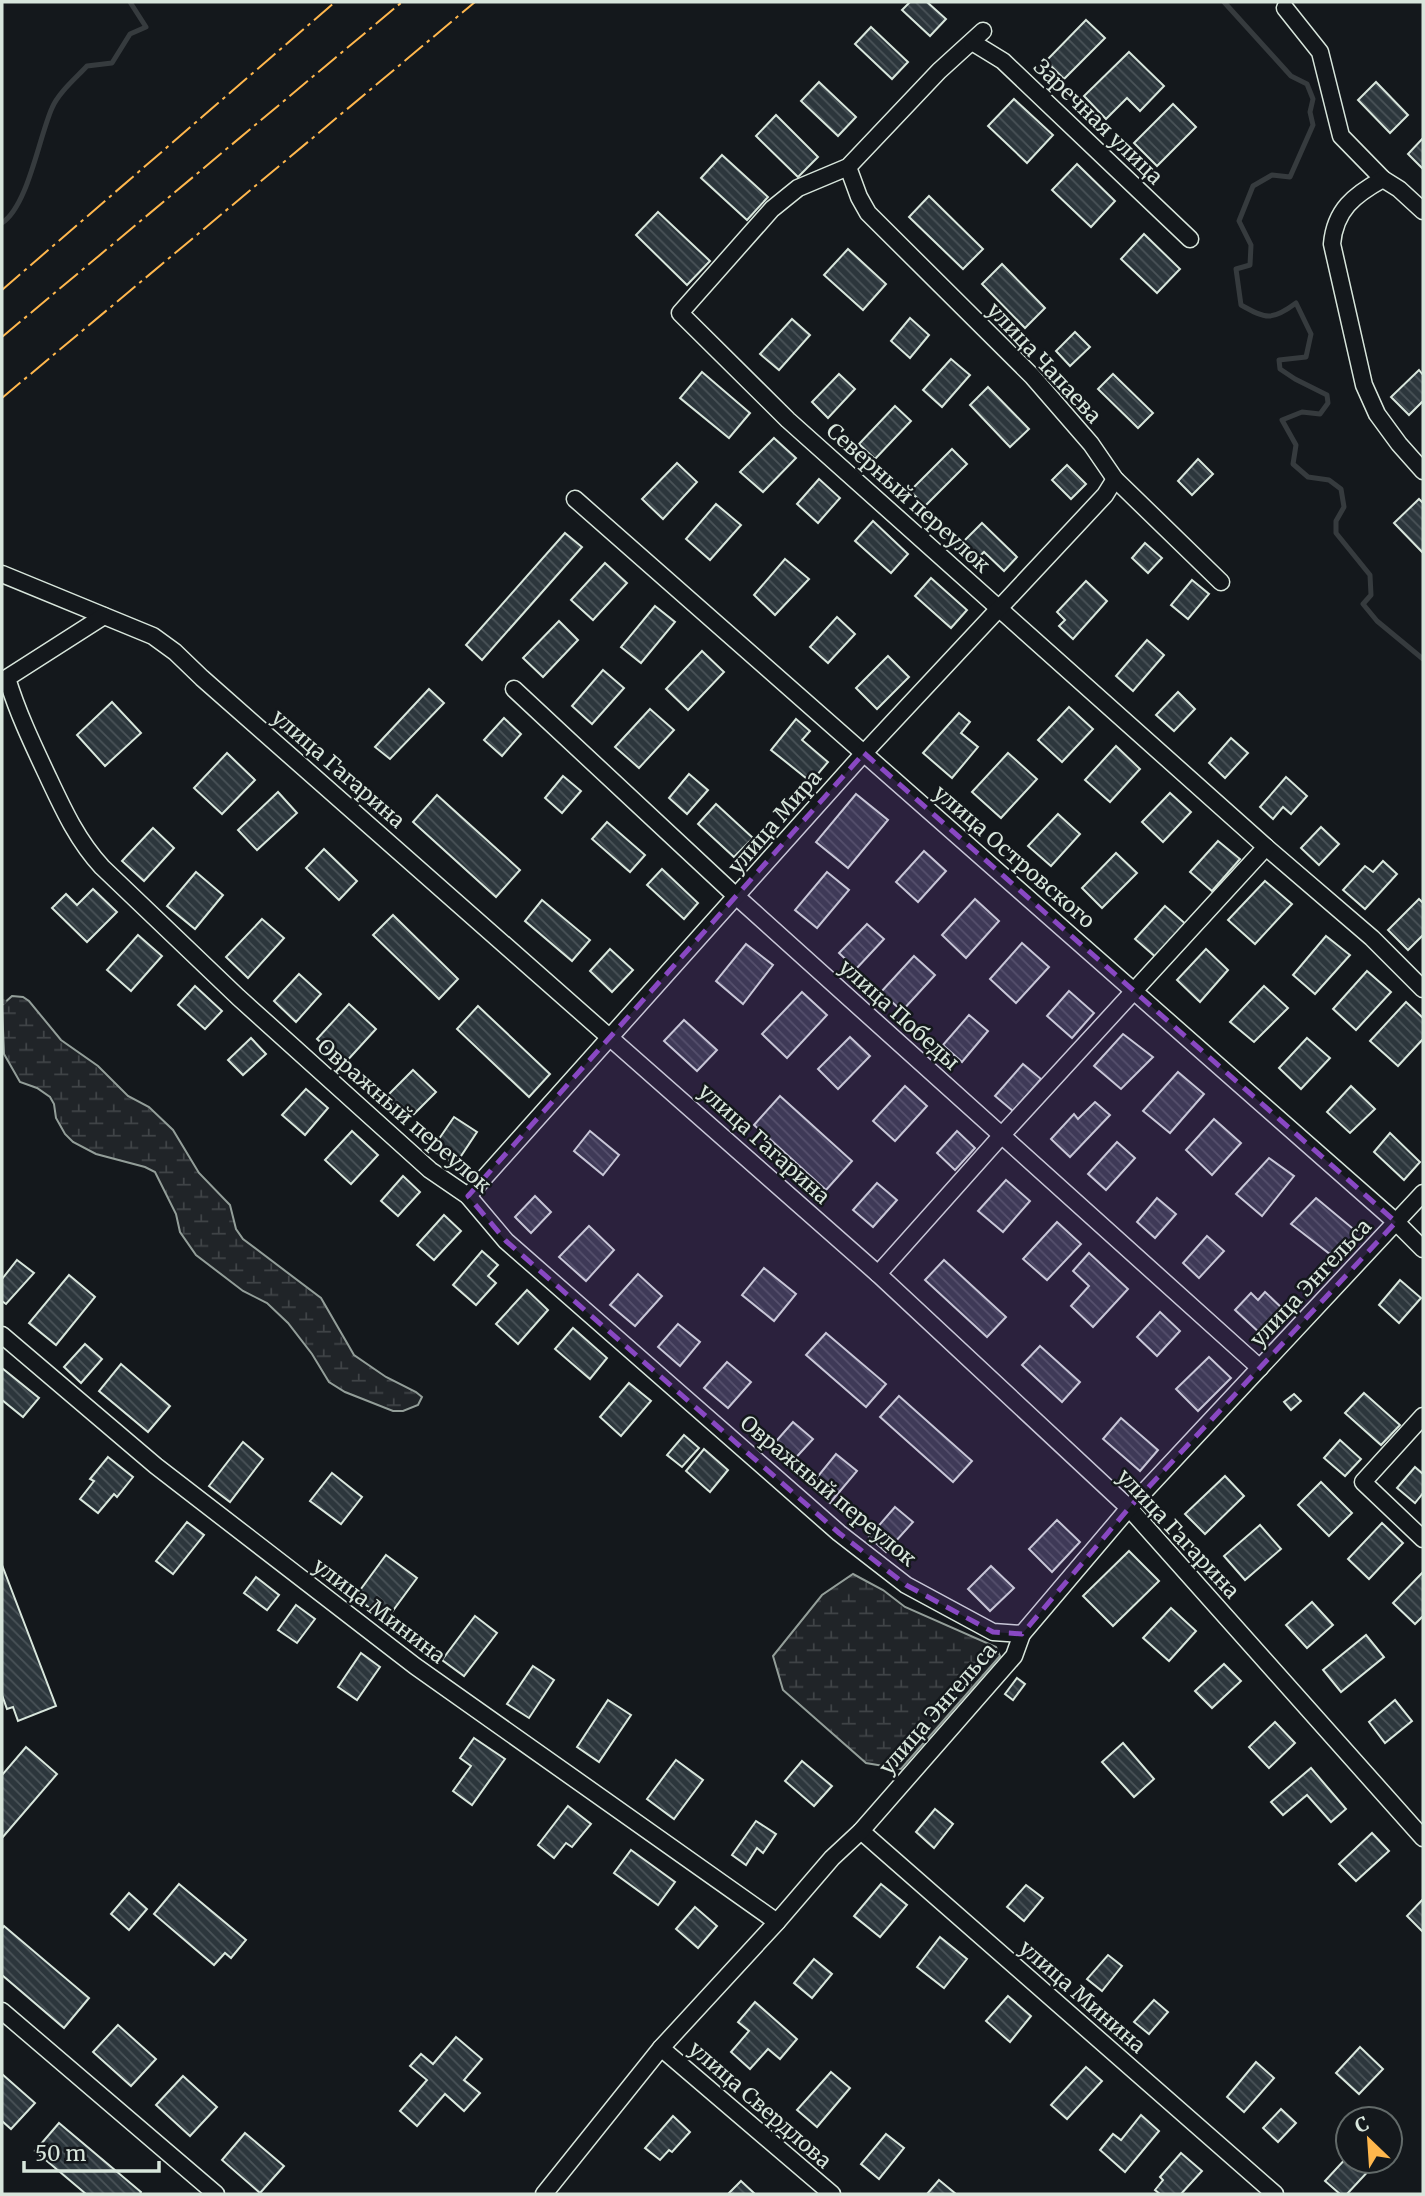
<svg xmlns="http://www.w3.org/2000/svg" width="1425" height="2196" font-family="Merriweather,serif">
  <defs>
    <pattern id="wetland-marsh" width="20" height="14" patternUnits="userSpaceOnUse" patternTransform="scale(1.75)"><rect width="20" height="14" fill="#202428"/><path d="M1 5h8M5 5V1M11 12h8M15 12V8" fill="none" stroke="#404447"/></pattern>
    <pattern id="building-back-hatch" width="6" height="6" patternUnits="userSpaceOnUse" patternTransform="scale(1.75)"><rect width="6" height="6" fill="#2c363c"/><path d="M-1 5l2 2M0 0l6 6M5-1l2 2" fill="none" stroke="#4a5358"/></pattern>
  </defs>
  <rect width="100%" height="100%" fill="#14181c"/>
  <g fill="url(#wetland-marsh)" stroke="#939e99" stroke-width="2">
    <polygon points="12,996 23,997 29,1001 61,1040 98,1066 128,1096 149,1107 173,1130 199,1173 230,1205 236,1229 243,1239 321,1298 354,1355 386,1377 416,1392 422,1397 418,1405 403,1411 393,1411 345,1392 329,1382 312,1354 288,1323 267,1303 243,1291 196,1255 180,1232 176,1214 155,1172 145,1167 96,1154 73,1142 65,1134 56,1118 54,1104 50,1097 37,1088 20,1082 4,1054 2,1005"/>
    <polygon points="853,1574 883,1590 905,1607 996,1647 1000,1656 901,1769 866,1763 783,1690 773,1656 822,1595"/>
  </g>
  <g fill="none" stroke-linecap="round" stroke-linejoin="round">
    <g stroke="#363b3e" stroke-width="5">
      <path d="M1224,2L1291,76L1307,84L1313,99L1310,112L1313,125L1290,177L1272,175L1253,186L1239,221L1251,245L1250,265L1236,269L1241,305C1266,319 1272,321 1296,303L1311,334L1306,357L1279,360L1280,369L1295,379L1327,395L1328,403L1320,414L1302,412L1282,420L1296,445L1293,464L1308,477L1329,480L1341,489L1344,507L1336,521V533L1370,575L1371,595L1363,604L1377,621L1423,659"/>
      <path d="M2,223C28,206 39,137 52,108C58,93 76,78 87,66L112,63L130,34L146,27L130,2"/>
      <polyline points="2,1001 4,1002"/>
    </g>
  </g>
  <g fill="url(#building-back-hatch)" stroke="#d8e6dc" stroke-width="2">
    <polygon points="910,2 927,2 946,19 930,36 902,10"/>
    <polygon points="1086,20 1105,38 1064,79 1046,61"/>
    <polygon points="871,27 908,62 892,79 855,44"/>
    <polygon points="1129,52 1164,86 1140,111 1127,98 1106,119 1084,96"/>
    <polygon points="819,82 856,117 838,136 801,101"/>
    <polygon points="1376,82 1408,115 1390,133 1358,100"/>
    <polygon points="1014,99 1053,135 1027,163 988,126"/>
    <polygon points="1173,104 1196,127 1157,166 1134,143"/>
    <polygon points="776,115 818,157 798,177 756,136"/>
    <polygon points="1423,138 1423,169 1408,154"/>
    <polygon points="722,155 768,197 747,220 701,178"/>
    <polygon points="1077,164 1115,201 1091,227 1052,190"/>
    <polygon points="929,196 983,249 963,269 909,217"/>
    <polygon points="658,212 710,261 687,285 636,235"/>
    <polygon points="1144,234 1180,269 1157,293 1121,259"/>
    <polygon points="848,249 886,284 863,310 824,275"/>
    <polygon points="1002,264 1045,308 1025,328 982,284"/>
    <polygon points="910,318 929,335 910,358 891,341"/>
    <polygon points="792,319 810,335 779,370 760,354"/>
    <polygon points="1075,332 1090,347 1070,366 1056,351"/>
    <polygon points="951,359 970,375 942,407 923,390"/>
    <polygon points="1419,370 1423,375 1423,401 1409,415 1391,397"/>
    <polygon points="702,372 750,413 729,438 680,398"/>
    <polygon points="839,374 855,389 828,418 812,402"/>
    <polygon points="1113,374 1153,413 1138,428 1098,389"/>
    <polygon points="988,387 1029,429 1010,447 970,405"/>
    <polygon points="895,406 911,421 875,459 859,444"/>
    <polygon points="774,438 796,458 763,492 740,472"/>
    <polygon points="952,449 967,464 925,506 910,491"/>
    <polygon points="1198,459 1213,474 1192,495 1178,481"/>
    <polygon points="677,463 697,482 663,519 642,499"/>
    <polygon points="1067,465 1086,484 1071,499 1052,480"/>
    <polygon points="819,479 840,498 818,523 797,504"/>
    <polygon points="1419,499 1423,503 1423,553 1394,523"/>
    <polygon points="716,504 741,525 710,560 686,539"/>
    <polygon points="873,521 908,554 891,573 855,541"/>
    <polygon points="982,523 1017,557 1004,571 984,552 975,561 959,546"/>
    <polygon points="565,533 582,547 482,660 466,645"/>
    <polygon points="1145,543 1162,558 1148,573 1132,558"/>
    <polygon points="785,559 809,579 775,615 754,595"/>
    <polygon points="605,563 627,583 593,620 571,600"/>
    <polygon points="931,578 967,610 951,628 915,596"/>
    <polygon points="1192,580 1209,594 1188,619 1171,605"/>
    <polygon points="1086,581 1107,601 1073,639 1059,626 1065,620 1057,612"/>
    <polygon points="655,606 675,622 641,663 621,647"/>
    <polygon points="837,617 855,634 828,663 810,647"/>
    <polygon points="559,621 578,640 543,677 523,658"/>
    <polygon points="1147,640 1164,655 1133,691 1116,676"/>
    <polygon points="702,651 724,672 688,710 666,689"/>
    <polygon points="888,656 909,677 877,709 856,688"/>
    <polygon points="603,670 624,688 592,724 572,706"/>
    <polygon points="429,689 444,703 390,759 375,747"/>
    <polygon points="1178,692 1195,709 1174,731 1156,715"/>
    <polygon points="112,702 141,733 105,766 77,735"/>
    <polygon points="1069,707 1093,729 1062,762 1038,740"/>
    <polygon points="650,709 674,730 639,768 615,747"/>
    <polygon points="959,713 970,722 961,733 978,747 952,778 923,753"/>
    <polygon points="504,718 521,734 502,756 484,740"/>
    <polygon points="796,719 810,731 802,740 828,762 811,782 771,750"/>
    <polygon points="1231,738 1248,753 1225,778 1209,763"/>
    <polygon points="1116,746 1140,769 1110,802 1085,780"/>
    <polygon points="227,753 255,780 222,814 194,788"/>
    <polygon points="1008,753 1037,779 1001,818 972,792"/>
    <polygon points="689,774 708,790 687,814 669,798"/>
    <polygon points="563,776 581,791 562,813 545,798"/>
    <polygon points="1286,777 1307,796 1291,814 1283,807 1273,819 1260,807"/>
    <polygon points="278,792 297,813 257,850 238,830"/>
    <polygon points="1170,793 1191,812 1163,842 1142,822"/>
    <polygon points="856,794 888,820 848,868 816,842"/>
    <polygon points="437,795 520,870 496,897 413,822"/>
    <polygon points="716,804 753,838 734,857 698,824"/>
    <polygon points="1058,814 1080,834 1051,866 1028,846"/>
    <polygon points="607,822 645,855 630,872 592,839"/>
    <polygon points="1321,827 1339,844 1319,865 1301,848"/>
    <polygon points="153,828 174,848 144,881 122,861"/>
    <polygon points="1218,841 1240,859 1212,891 1190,872"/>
    <polygon points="324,849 357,881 339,900 306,868"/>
    <polygon points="924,851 946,871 918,902 896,882"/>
    <polygon points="1116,853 1137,873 1102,908 1082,888"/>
    <polygon points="1383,861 1397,874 1365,909 1343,890 1365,866 1373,872"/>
    <polygon points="662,869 698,903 684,919 647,885"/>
    <polygon points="196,872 223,895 195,929 167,906"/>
    <polygon points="827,872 849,890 817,928 795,910"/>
    <polygon points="1265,881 1292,904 1255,944 1228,920"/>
    <polygon points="93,889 117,912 87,942 52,908 66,894 77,905"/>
    <polygon points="975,899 999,921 966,958 942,935"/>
    <polygon points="1419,899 1423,903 1423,935 1408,950 1388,930"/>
    <polygon points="542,900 590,940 572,961 525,921"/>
    <polygon points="1165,906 1188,926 1158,959 1135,939"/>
    <polygon points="393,915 458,979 439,999 373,935"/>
    <polygon points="262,919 284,938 248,978 226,957"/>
    <polygon points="867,924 884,939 856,969 839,953"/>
    <polygon points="138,935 162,956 131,991 107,970"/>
    <polygon points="1326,936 1350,955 1315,994 1293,975"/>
    <polygon points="1022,943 1049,967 1016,1003 990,979"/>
    <polygon points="746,944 773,965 743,1004 716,981"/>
    <polygon points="610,949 633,970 612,992 590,971"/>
    <polygon points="1206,949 1228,970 1200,1002 1177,980"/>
    <polygon points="914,956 935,975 902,1011 881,992"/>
    <polygon points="1367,971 1391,992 1356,1030 1333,1009"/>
    <polygon points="299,974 321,994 296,1022 274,1001"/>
    <polygon points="195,986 222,1011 205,1029 178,1005"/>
    <polygon points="1264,986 1288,1008 1254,1042 1230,1022"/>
    <polygon points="1069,991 1094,1013 1072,1038 1047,1016"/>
    <polygon points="802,992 827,1015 787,1058 762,1034"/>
    <polygon points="1406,1002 1423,1018 1423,1039 1398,1066 1370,1041"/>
    <polygon points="349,1004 376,1029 344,1064 317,1039"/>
    <polygon points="478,1006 550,1074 529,1097 457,1029"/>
    <polygon points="969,1015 988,1031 962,1062 943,1045"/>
    <polygon points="684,1020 717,1050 697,1071 664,1041"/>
    <polygon points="1123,1034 1153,1057 1121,1089 1094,1066"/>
    <polygon points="850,1037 870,1056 838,1089 818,1069"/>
    <polygon points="251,1038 266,1054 243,1075 228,1060"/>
    <polygon points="1307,1038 1330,1058 1301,1089 1279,1068"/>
    <polygon points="1023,1064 1041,1079 1013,1111 995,1096"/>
    <polygon points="413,1070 436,1092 409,1119 386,1097"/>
    <polygon points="1178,1072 1204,1094 1170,1133 1143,1111"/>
    <polygon points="905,1086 927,1106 895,1141 873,1121"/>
    <polygon points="1351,1086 1375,1109 1350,1133 1327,1112"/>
    <polygon points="306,1089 328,1108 305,1135 282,1115"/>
    <polygon points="780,1096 852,1161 826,1190 754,1125"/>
    <polygon points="1095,1102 1110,1115 1070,1157 1051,1139 1074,1114 1078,1119"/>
    <polygon points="454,1117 477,1132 455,1165 432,1149"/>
    <polygon points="1214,1119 1241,1143 1212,1175 1186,1150"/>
    <polygon points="352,1131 378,1155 351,1184 325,1160"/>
    <polygon points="590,1131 619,1155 603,1175 574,1151"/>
    <polygon points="957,1131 975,1148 955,1170 937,1153"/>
    <polygon points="1390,1133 1420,1162 1404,1180 1374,1152"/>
    <polygon points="1117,1142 1135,1158 1106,1190 1088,1174"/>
    <polygon points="1269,1158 1294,1176 1262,1216 1236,1194"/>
    <polygon points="403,1176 420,1192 398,1216 381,1201"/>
    <polygon points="1006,1180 1030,1201 1003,1232 978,1211"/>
    <polygon points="877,1183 897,1200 873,1227 853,1210"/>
    <polygon points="535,1196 551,1212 531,1233 515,1217"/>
    <polygon points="1157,1198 1176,1214 1155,1238 1137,1222"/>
    <polygon points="1316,1198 1357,1232 1335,1258 1291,1224"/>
    <polygon points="444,1215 461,1231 434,1260 417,1245"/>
    <polygon points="1057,1222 1081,1244 1047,1280 1023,1259"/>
    <polygon points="589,1226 614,1250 586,1281 559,1257"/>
    <polygon points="1207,1236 1224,1251 1199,1278 1183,1263"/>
    <polygon points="482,1251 498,1265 488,1276 496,1283 476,1305 453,1285"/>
    <polygon points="1089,1253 1128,1289 1093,1327 1071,1306 1089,1286 1073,1271"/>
    <polygon points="17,1260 34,1273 6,1304 2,1301 2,1279"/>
    <polygon points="944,1260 1006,1317 987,1337 925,1280"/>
    <polygon points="764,1268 796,1294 774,1321 742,1295"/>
    <polygon points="638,1274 662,1296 635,1326 610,1305"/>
    <polygon points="69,1275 95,1297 56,1345 29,1323"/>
    <polygon points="1400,1280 1421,1298 1399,1323 1379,1305"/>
    <polygon points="527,1290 548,1310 518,1344 496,1324"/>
    <polygon points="1265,1292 1285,1311 1262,1335 1235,1310 1251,1293 1258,1300"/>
    <polygon points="1160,1312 1180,1331 1157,1356 1137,1337"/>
    <polygon points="678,1324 700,1342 680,1366 658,1347"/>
    <polygon points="573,1328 607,1358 590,1379 555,1349"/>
    <polygon points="826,1333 886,1384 866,1407 806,1355"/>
    <polygon points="85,1344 102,1359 81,1383 64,1367"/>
    <polygon points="1040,1346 1080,1382 1062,1402 1022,1365"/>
    <polygon points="1209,1357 1231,1378 1198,1411 1176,1389"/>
    <polygon points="727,1362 751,1382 728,1408 704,1388"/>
    <polygon points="121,1364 170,1406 148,1432 99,1391"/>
    <polygon points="2,1368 39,1398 23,1417 2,1400"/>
    <polygon points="629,1383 651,1401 621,1436 600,1417"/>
    <polygon points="1364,1393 1400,1425 1381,1445 1345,1413"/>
    <polygon points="1294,1394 1301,1401 1291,1410 1284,1402"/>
    <polygon points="899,1396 972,1461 953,1482 880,1417"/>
    <polygon points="1121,1418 1158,1450 1140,1471 1103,1439"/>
    <polygon points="793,1422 813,1439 790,1464 771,1447"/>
    <polygon points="684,1435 699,1448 682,1467 667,1455"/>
    <polygon points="1340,1440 1361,1459 1345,1476 1324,1458"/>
    <polygon points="243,1442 263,1459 230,1502 209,1486"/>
    <polygon points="704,1449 728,1470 710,1492 686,1471"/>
    <polygon points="836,1454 857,1471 830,1503 810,1486"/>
    <polygon points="108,1457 133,1477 117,1497 114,1494 98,1513 80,1499 94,1481 90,1479"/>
    <polygon points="1415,1467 1423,1474 1423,1493 1415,1503 1397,1488"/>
    <polygon points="332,1473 362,1497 341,1524 310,1501"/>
    <polygon points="1225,1476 1244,1496 1205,1534 1185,1514"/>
    <polygon points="1321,1482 1352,1513 1329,1536 1298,1505"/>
    <polygon points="895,1507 913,1522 886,1552 869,1537"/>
    <polygon points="1057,1520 1080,1542 1052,1572 1029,1549"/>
    <polygon points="187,1522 204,1535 173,1574 156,1561"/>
    <polygon points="1382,1523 1403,1543 1369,1579 1348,1559"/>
    <polygon points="1260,1525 1281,1549 1245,1580 1224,1556"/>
    <polygon points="1129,1551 1159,1581 1113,1626 1083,1596"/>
    <polygon points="386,1555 417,1578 386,1620 355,1597"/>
    <polygon points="2,1565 56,1706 18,1721 13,1707 7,1709 2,1695"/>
    <polygon points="991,1566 1014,1588 990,1611 968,1589"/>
    <polygon points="1423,1572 1423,1616 1415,1624 1393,1603"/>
    <polygon points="256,1577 279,1595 267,1610 244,1593"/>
    <polygon points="1312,1602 1333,1625 1307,1648 1286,1625"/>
    <polygon points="296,1605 315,1619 297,1643 278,1630"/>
    <polygon points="1171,1608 1196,1631 1169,1661 1143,1638"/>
    <polygon points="475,1616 497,1633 464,1676 442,1660"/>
    <polygon points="1366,1635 1384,1657 1341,1692 1323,1670"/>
    <polygon points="361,1653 380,1667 357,1700 338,1687"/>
    <polygon points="1224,1664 1241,1681 1212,1708 1195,1691"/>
    <polygon points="533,1666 554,1680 529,1718 507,1704"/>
    <polygon points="1017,1678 1025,1684 1013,1700 1005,1694"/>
    <polygon points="608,1700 631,1715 599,1762 577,1747"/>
    <polygon points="1395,1700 1412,1721 1385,1743 1369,1722"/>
    <polygon points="1275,1722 1295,1743 1269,1768 1249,1747"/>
    <polygon points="474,1738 505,1759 472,1805 453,1791 471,1766 460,1758"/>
    <polygon points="1123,1743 1154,1779 1134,1797 1102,1762"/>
    <polygon points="26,1747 57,1774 2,1838 2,1775"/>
    <polygon points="676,1760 703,1780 674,1819 647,1799"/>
    <polygon points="802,1761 832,1786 814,1806 785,1781"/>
    <polygon points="1311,1768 1346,1809 1331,1822 1307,1795 1283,1815 1271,1802"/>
    <polygon points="568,1806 591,1824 572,1847 566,1843 554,1858 538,1845"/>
    <polygon points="935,1809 953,1824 934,1848 916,1832"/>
    <polygon points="756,1821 776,1834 763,1853 757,1848 746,1865 732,1855"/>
    <polygon points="1372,1833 1389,1851 1356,1881 1339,1864"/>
    <polygon points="631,1850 675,1882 658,1905 614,1873"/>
    <polygon points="179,1884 246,1940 231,1958 225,1953 214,1965 154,1914"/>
    <polygon points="881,1884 907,1905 880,1937 854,1916"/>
    <polygon points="1026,1885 1043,1898 1024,1921 1007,1907"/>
    <polygon points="129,1893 147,1909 129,1930 111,1914"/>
    <polygon points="1423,1899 1423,1932 1407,1916"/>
    <polygon points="695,1907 717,1926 698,1948 676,1929"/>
    <polygon points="4,1926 89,1998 64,2028 2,1975 2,1929"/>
    <polygon points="940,1937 967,1959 944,1988 917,1967"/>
    <polygon points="1108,1955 1122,1966 1102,1991 1087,1979"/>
    <polygon points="814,1959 832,1974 812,1998 794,1983"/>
    <polygon points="1008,1996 1031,2016 1010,2042 986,2021"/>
    <polygon points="1154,2000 1168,2012 1149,2034 1134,2022"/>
    <polygon points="755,2002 797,2039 780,2059 768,2049 750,2069 731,2052 749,2031 738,2022"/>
    <polygon points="118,2025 156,2059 131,2086 93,2052"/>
    <polygon points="456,2037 482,2059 464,2080 480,2093 464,2111 445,2094 417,2126 400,2111 427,2080 410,2066 421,2054 433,2064"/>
    <polygon points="1360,2047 1383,2069 1359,2094 1336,2073"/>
    <polygon points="1256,2062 1274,2078 1244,2112 1227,2097"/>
    <polygon points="1086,2067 1102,2081 1067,2119 1051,2105"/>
    <polygon points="831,2072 850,2088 817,2127 797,2110"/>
    <polygon points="2,2074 35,2103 11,2129 2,2121"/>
    <polygon points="183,2076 217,2107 190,2136 156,2105"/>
    <polygon points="1281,2109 1296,2123 1278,2142 1263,2128"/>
    <polygon points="1141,2115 1159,2131 1125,2172 1100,2150 1113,2134 1121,2140"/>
    <polygon points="673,2116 690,2132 672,2152 669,2150 660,2160 645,2148"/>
    <polygon points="59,2123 141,2192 140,2194 86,2194 35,2151"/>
    <polygon points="245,2133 284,2166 260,2193 222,2160"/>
    <polygon points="886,2134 904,2148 879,2179 861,2164"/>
    <polygon points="1181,2153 1202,2171 1181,2194 1160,2194 1155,2190 1163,2180 1160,2177"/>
    <polygon points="1348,2156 1348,2161 1368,2161 1373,2166 1347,2194 1340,2194 1325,2181"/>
    <polygon points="939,2180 956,2194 927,2194"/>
    <polygon points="741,2181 755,2194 728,2194"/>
  </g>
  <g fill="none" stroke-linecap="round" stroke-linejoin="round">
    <g stroke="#d8e6dc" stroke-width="19">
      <g id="street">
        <polyline points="1285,8 1320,52 1341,136 1383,179 1399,189 1423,211"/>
        <polyline points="983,31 939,71 848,167 798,188 772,209 680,313 788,420 1266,847 1372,938 1423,989"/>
        <polyline points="972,42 1003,61 1190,239"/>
        <polyline points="848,167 859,197 868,213 1032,376 1091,444 1115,479 1221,582"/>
        <path d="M1383,179C1354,195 1335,210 1332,244L1364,385L1377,414L1399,444L1423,471"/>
        <polyline points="575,499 1396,1222 1423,1249"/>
        <polyline points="2,574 153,636 175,652 202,678 878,1274 1129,1508 1423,1838"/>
        <path d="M104,616L7,678C18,714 33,745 49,779C64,811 78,841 102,867L238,997L430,1170L468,1196L506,1241L839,1533L906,1585L993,1632L1022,1634"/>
        <polyline points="514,689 737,897 1260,1368"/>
        <polyline points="468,1196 864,753 1105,495 1115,479"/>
        <polyline points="878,1274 1001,1136 1266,847"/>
        <polyline points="2,1335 156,1466 415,1666 777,1922"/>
        <polyline points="1423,1416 1363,1482 1423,1539"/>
        <polyline points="861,1831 1275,2194"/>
        <polyline points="2,2011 216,2194"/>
        <polyline points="661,2048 832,2194"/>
        <polyline points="544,2194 661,2048 777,1922 832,1858 861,1831 1014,1656 1022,1634 1129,1508 1423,1193"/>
      </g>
    </g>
    <use href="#street" stroke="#14181c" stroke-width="16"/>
    <g stroke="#ffb74d" stroke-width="2" stroke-dasharray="24 5 3.5 5" stroke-linecap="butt">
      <polyline points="2,290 335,2"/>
      <polyline points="2,337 402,2"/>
      <polyline points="2,398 475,2"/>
    </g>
  </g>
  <path fill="#8948c3" fill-opacity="0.2" stroke="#8948c3" stroke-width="5" stroke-dasharray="14 9" stroke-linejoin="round" d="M864,753L1396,1222L1129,1508L1022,1634L993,1632L906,1585L839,1533L506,1241L468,1196Z"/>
  <g text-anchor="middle" stroke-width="5" stroke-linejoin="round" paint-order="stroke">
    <g font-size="21" fill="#d8e6dc" stroke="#14181c">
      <text transform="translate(1098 122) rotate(44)" y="7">Заречная улица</text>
      <text transform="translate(1044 363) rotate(47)" y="7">улица Чапаева</text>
      <text transform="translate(908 498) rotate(42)" y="7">Северный переулок</text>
      <text transform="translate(338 769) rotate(41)" y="7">улица Гагарина</text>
      <text transform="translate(775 822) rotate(-49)" y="7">улица Мира</text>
      <text transform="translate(1014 857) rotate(41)" y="7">улица Островского</text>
      <text transform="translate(899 1015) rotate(42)" y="7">улица Победы</text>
      <text transform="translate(404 1116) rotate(41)" y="7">Овражный переулок</text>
      <text transform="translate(764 1144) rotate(42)" y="7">улица Гагарина</text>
      <text transform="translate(1311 1283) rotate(-47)" y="7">улица Энгельса</text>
      <text transform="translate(828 1491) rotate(40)" y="7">Овражный переулок</text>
      <text transform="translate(1178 1534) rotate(47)" y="7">улица Гагарина</text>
      <text transform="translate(379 1611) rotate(37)" y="7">улица Минина</text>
      <text transform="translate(938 1709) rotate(-49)" y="7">улица Энгельса</text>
      <text transform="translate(1082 1997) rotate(41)" y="7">улица Минина</text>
      <text transform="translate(760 2105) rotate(41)" y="7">улица Свердлова</text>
    </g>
  </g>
  <rect width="1425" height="2196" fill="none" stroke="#d8e6dc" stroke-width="7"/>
  <g transform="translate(1369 2140) rotate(335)"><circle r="33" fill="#14181c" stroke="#626a69" stroke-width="2"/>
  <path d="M0-5L12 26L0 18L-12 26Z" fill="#ffb74d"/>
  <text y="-10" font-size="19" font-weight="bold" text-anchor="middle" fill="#d8e6dc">С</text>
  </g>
  <path d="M24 2161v10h135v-10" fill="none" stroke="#d8e6dc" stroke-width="3.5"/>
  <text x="35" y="2161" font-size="21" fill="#d8e6dc" stroke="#14181c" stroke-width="5" paint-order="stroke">50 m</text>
</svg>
